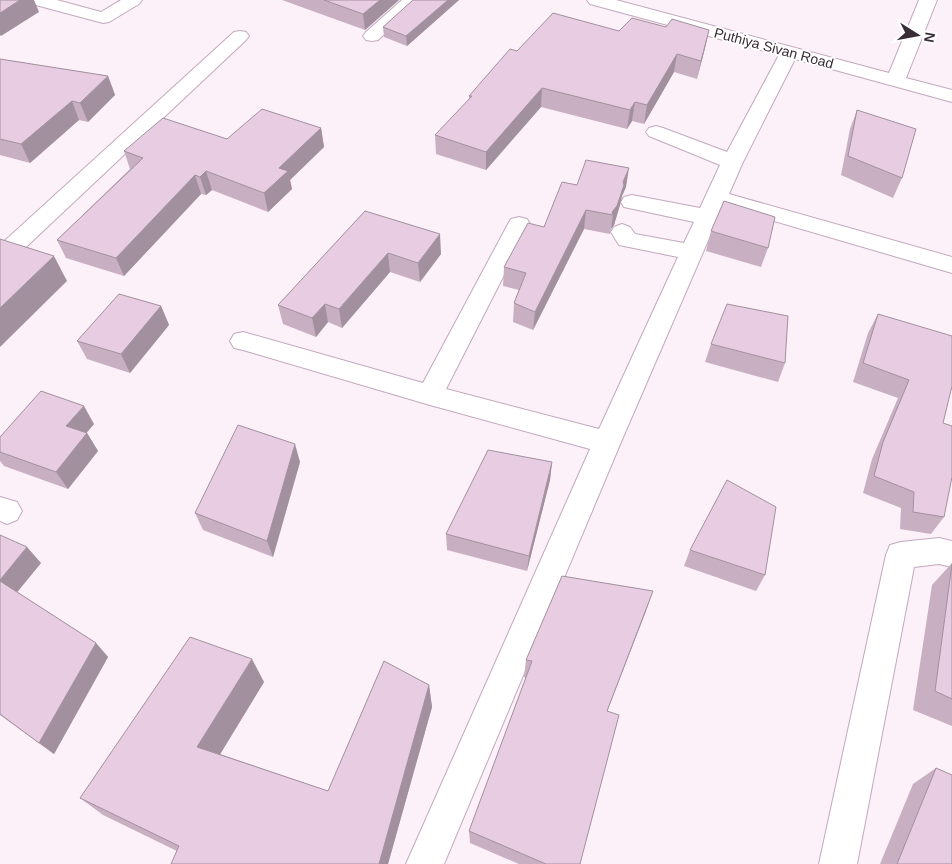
<svg xmlns="http://www.w3.org/2000/svg" width="952" height="864" font-family="Arial,sans-serif">
  <rect width="100%" height="100%" fill="#fcf0f9"/>
  <g fill="none" stroke-linecap="round" stroke-linejoin="round">
    <g stroke="#c3a8bd" stroke-width="2">
      <g id="minor">
        <polygon points="29,0 57,0 101,12 121,0 142,0 139,4 109,22 103,23 32,4"/>
        <polygon points="402,0 421,0 378,40 372,41 366,40 363,36 366,32"/>
        <polygon points="587,0 616,0 889,73 919,0 937,0 906,78 952,90 952,102 795,59 743,162 729,194 952,257 952,273 723,206 621,442 444,864 406,864 590,449 430,405 243,350 234,348 230,341 234,334 243,332 423,383 508,224 511,219 519,217 527,219 530,224 446,389 599,429 678,257 619,245 611,232 614,227 622,224 630,227 635,234 684,243 694,222 624,207 621,202 624,197 632,195 700,208 720,165 649,136 646,132 649,128 656,126 663,128 727,152 779,55 590,4"/>
        <polygon points="240,31 246,32 249,36 246,40 8,264 0,266 0,245 234,32"/>
        <polygon points="0,497 17,502 22,511 17,520 7,524 0,521"/>
        <polygon points="939,538 952,541 952,567 939,564 914,567 857,864 819,864 886,555 890,545 901,542"/>
      </g>
    </g>
    <use href="#minor" fill="#fff" fill-rule="evenodd"/>
  </g>
  <g fill="#c8b0c2">
    <polygon points="282,0 399,0 365,30"/>
    <polygon points="413,0 459,0 407,46 384,37 383,27"/>
    <polygon points="666,27 709,30 705,48 697,79 674,72 644,124 632,121 627,129 541,107 486,170 436,154 435,135 469,100 469,96 517,51 619,31"/>
    <polygon points="0,59 108,76 115,95 88,122 79,120 30,163 0,155"/>
    <polygon points="857,110 902,178 893,198 841,175 850,129"/>
    <polygon points="321,128 324,147 290,180 292,189 268,212 212,190 206,195 201,194 124,276 66,258 57,240 130,169 124,151"/>
    <polygon points="577,185 626,187 622,196 620,205 614,225 611,229 610,234 584,229 533,330 513,322 514,303 519,290 503,286 504,267 544,227"/>
    <polygon points="365,211 441,254 420,282 390,272 342,328 328,322 316,337 283,324 278,305"/>
    <polygon points="711,231 768,248 761,267 706,251"/>
    <polygon points="161,306 169,325 130,373 87,359 77,341"/>
    <polygon points="878,314 943,423 944,517 931,534 900,529 901,508 863,493 872,459 898,398 853,382 868,333"/>
    <polygon points="711,344 785,363 778,382 705,362"/>
    <polygon points="94,424 86,433 87,433 98,451 68,489 4,466 0,461 0,437"/>
    <polygon points="300,462 273,557 203,530 195,513"/>
    <polygon points="552,462 550,480 527,571 447,550 446,534"/>
    <polygon points="0,535 41,563 17,592 96,643 108,657 54,754 0,715"/>
    <polygon points="690,550 765,575 756,591 684,566"/>
    <polygon points="952,563 952,726 913,710 932,585"/>
    <polygon points="646,611 607,711 580,864 519,864 470,843 469,831 526,678 524,677 526,660"/>
    <polygon points="264,682 220,754 328,791 429,685 432,707 388,864 171,864 177,851 103,815 80,798"/>
    <polygon points="936,768 952,864 880,864 913,784"/>
  </g>
  <g fill="#a2909e">
    <polygon points="20,0 34,0 39,12 1,36 0,35 0,13"/>
    <polygon points="380,0 399,0 365,30 363,14"/>
    <polygon points="448,0 459,0 407,46 406,36"/>
    <polygon points="709,30 705,48 697,79 701,61"/>
    <polygon points="677,54 674,72 644,124 647,105"/>
    <polygon points="108,76 115,95 88,122 80,103"/>
    <polygon points="542,88 541,107 486,170 486,152"/>
    <polygon points="72,101 79,120 30,163 21,144"/>
    <polygon points="635,102 632,121 627,129 630,110"/>
    <polygon points="321,128 324,147 290,180 292,189 268,212 264,193 279,168"/>
    <polygon points="629,168 626,187 622,196 620,205 614,225 611,229 613,215 612,212 623,182"/>
    <polygon points="206,171 212,190 206,195 200,177"/>
    <polygon points="195,175 201,194 124,276 116,258"/>
    <polygon points="586,210 584,229 533,330 535,312"/>
    <polygon points="440,234 441,254 420,282 418,263"/>
    <polygon points="388,253 390,272 342,328 339,309"/>
    <polygon points="54,256 67,281 0,347 0,308"/>
    <polygon points="325,304 328,322 316,337 312,318"/>
    <polygon points="161,306 169,325 130,373 121,354"/>
    <polygon points="84,406 94,424 77,444 66,426"/>
    <polygon points="87,433 98,451 68,489 56,472"/>
    <polygon points="295,444 300,462 273,557 267,541"/>
    <polygon points="552,462 550,480 527,571 529,556"/>
    <polygon points="27,547 41,563 14,596 0,581 0,580"/>
    <polygon points="653,591 646,611 601,727 607,711"/>
    <polygon points="96,643 108,657 54,754 39,743"/>
    <polygon points="252,659 264,682 213,766 197,747"/>
    <polygon points="429,685 432,707 388,864 379,864"/>
  </g>
  <g fill="#e8cde2" stroke="#a2909e">
    <polygon points="0,0 20,0 0,13"/>
    <polygon points="324,0 380,0 363,14"/>
    <polygon points="413,0 448,0 406,36 383,27"/>
    <polygon points="553,13 619,31 632,18 666,27 672,19 709,30 701,61 677,54 647,105 635,102 630,110 542,88 486,152 435,135 472,96 469,96 510,49 517,51"/>
    <polygon points="0,59 108,76 80,103 72,101 21,144 0,139"/>
    <polygon points="262,109 321,128 279,168 288,171 264,193 206,171 200,177 195,175 116,258 57,240 143,158 124,151 163,118 227,139"/>
    <polygon points="857,110 916,129 902,178 848,156"/>
    <polygon points="586,160 629,168 623,182 624,185 617,206 612,212 613,215 586,210 535,312 514,303 526,273 504,267 528,223 544,227 562,182 577,185"/>
    <polygon points="724,201 775,217 768,248 711,231"/>
    <polygon points="365,211 440,234 418,263 388,253 339,309 325,304 312,318 278,305"/>
    <polygon points="0,239 54,256 0,308"/>
    <polygon points="119,294 161,306 121,354 77,341"/>
    <polygon points="727,304 788,316 785,363 711,344"/>
    <polygon points="878,314 952,336 952,386 943,423 952,426 952,477 944,517 913,512 914,492 874,476 883,442 909,380 863,363"/>
    <polygon points="41,391 84,406 66,426 87,433 56,472 0,452 0,437"/>
    <polygon points="238,425 295,444 267,541 195,513"/>
    <polygon points="488,450 552,462 529,556 446,534"/>
    <polygon points="727,480 776,507 765,575 690,550"/>
    <polygon points="0,535 27,547 0,580"/>
    <polygon points="952,564 952,699 935,691"/>
    <polygon points="562,576 653,591 607,711 619,715 580,864 546,864 469,831 532,661 526,660"/>
    <polygon points="0,581 96,643 39,743 0,714"/>
    <polygon points="190,637 252,659 197,747 328,791 384,661 429,685 379,864 171,864 179,846 80,798"/>
    <polygon points="936,768 952,775 952,864 897,864"/>
  </g>
  <g text-anchor="middle" stroke-width="4" stroke-linejoin="round" paint-order="stroke">
    <g font-size="14" fill="#382d36" stroke="#fff">
      <text transform="translate(774 48) rotate(15)" y="5">Puthiya Sivan Road</text>
    </g>
  </g>
  <g transform="translate(917 35) rotate(101)" stroke="#ffffff" stroke-width="4" paint-order="stroke">
  <path d="M0-4L9 19L0 12L-9 19Z" fill="#382d36"/>
  <text y="-8" font-size="14" font-weight="bold" text-anchor="middle" fill="#382d36">N</text>
  </g>
</svg>
